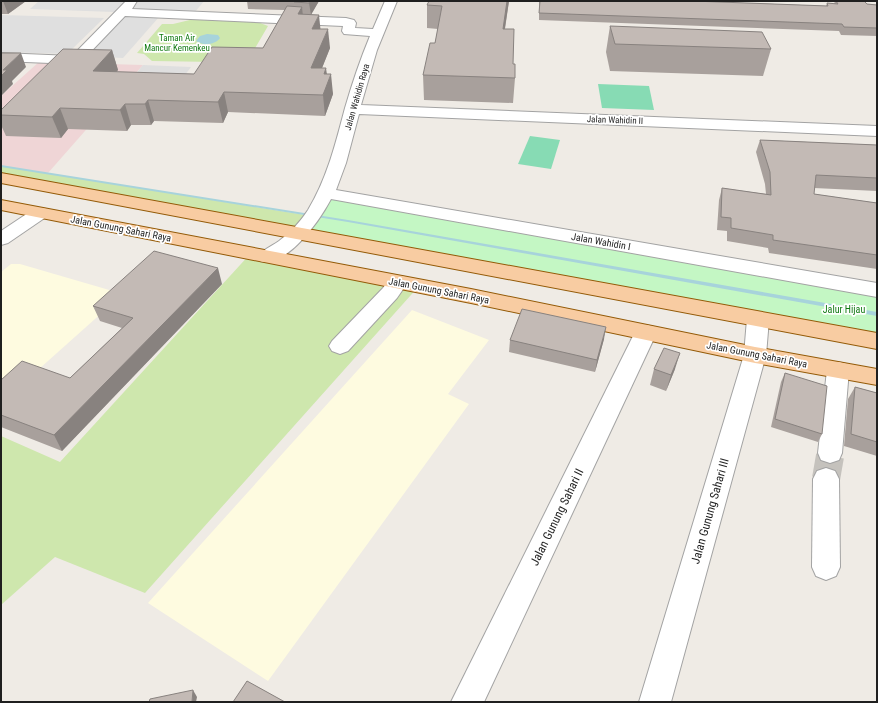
<svg xmlns="http://www.w3.org/2000/svg" width="878" height="703" font-family="'Roboto Condensed',sans-serif">
  <rect width="100%" height="100%" fill="#efebe5"/>
  <polygon fill="#efd5d6" points="39,62 143,65 48,173 1,166 1,96"/>
  <g fill="#fefbe0">
    <polygon points="11,264 20,264 123,294 1,403 1,272"/>
    <polygon points="412,310 489,340 448,394 469,404 268,681 148,603"/>
  </g>
  <g fill="#cee7ad">
    <polygon points="194,19 255,21 268,26 254,50 216,62 152,61 144,54 137,53 162,24 173,24"/>
    <polygon points="1,166 312,216 299,233 1,178"/>
    <polygon points="251,253 419,286 145,593 55,557 1,605 1,436 60,462"/>
  </g>
  <polygon fill="#c4f7c4" points="325,193 877,290 877,341 299,233"/>
  <g fill="#87dbb4">
    <polygon points="598,84 649,86 654,110 602,108"/>
    <polygon points="530,136 560,140 551,169 518,164"/>
  </g>
  <g fill="#dfdfdf">
    <polygon points="39,1 125,1 114,12 30,9"/>
    <polygon points="138,1 204,1 195,12 130,9"/>
    <polygon points="1,15 104,18 67,54 1,52"/>
    <polygon points="125,16 159,17 123,58 86,56"/>
    <polygon points="143,65 191,67 172,92 123,90"/>
  </g>
  <path fill="#a7d3db" d="M207,34L218,35L220,38C215,45 203,46 196,41L200,36Z"/>
  <g fill="none" stroke-linecap="round" stroke-linejoin="round">
    <polygon fill="#a7d3db" fill-rule="evenodd" points="1,165 348,220 877,312 877,316 348,222 1,167"/>
    <polyline stroke="#c5c2bd" stroke-width="22" stroke-dasharray="22 11" stroke-linecap="butt" points="829,457 830,453"/>
    <polyline stroke="#c5c2bd" stroke-width="28" stroke-dasharray="28 14" stroke-linecap="butt" points="826,479 830,456"/>
    <g stroke="#a3a3a3" stroke-width="2">
      <g id="minor">
        <path d="M126,1H137L132,9L346,18L354,20L356,23L355,28L373,29L385,1H397L377,50L361,105L877,126V136L359,114L346,163L336,190L877,283V297L331,199C320,220 287,268 260,261L257,257C262,250 272,246 279,241C291,232 300,222 308,210C327,179 336,142 345,108C352,84 360,60 370,36L344,34L342,31L343,26L125,16L80,63L75,64L1,61V53L72,56Z"/>
        <polygon points="40,208 46,209 49,213 46,217 8,243 1,245 1,231 34,209"/>
        <polygon points="398,276 405,277 408,282 397,298 348,351 340,354 332,351 329,346 332,341 383,288 391,277"/>
        <polygon points="758,312 765,314 769,319 766,355 671,702 639,702 744,355 747,319 751,314"/>
        <polygon points="646,325 654,327 657,332 484,702 451,702 635,332 638,327"/>
        <polygon points="838,362 846,364 849,370 842,453 839,460 830,463 821,460 818,453 827,370 830,364"/>
        <polygon points="826,468 835,471 839,479 840,567 836,576 826,580 816,576 812,567 813,479 817,471"/>
      </g>
    </g>
    <g stroke="#935a07" stroke-width="2">
      <g id="major">
        <polygon points="1,173 877,333 877,349 1,183"/>
        <polygon points="1,200 471,289 755,347 877,369 877,385 755,363 471,303 1,210"/>
      </g>
    </g>
    <use href="#minor" fill="#fff" fill-rule="evenodd"/>
    <use href="#major" fill="#f8cca2" fill-rule="evenodd"/>
  </g>
  <g fill="#a8a09c">
    <polygon points="1,1 26,1 8,14 1,14"/>
    <polygon points="247,1 319,1 311,14 320,29 330,48 322,68 327,74 333,94 325,116 228,112 223,123 154,121 151,125 131,125 127,131 68,129 61,138 6,136 1,125 1,110 112,50 118,70 116,72 194,74 263,48 285,10 248,9"/>
    <polygon points="429,1 509,1 505,29 513,64 515,78 513,103 424,100 423,75 435,43 438,29 427,28 427,5"/>
    <polygon points="539,1 692,1 826,6 827,3 834,4 835,1 864,1 867,4 877,5 877,36 841,35 839,31 539,20"/>
    <polygon points="610,26 771,49 763,76 610,71 606,52"/>
    <polygon points="760,140 877,145 877,191 814,188 814,194 877,203 877,269 769,253 768,248 727,241 727,231 717,230 719,200 722,188 766,194 765,184 756,152"/>
    <polygon points="222,284 62,451 1,427 1,380 70,378 122,328 100,321 93,306"/>
    <polygon points="604,339 595,372 509,352 510,340"/>
    <polygon points="654,369 675,369 666,391 650,385"/>
    <polygon points="785,373 822,434 818,442 771,427 781,382"/>
    <polygon points="855,387 877,393 877,456 844,446 848,399"/>
  </g>
  <g fill="#88827f">
    <polygon points="3,1 26,1 8,14"/>
    <polygon points="310,1 319,1 311,15 309,3"/>
    <polygon points="507,1 509,1 501,53 503,29"/>
    <polygon points="302,7 304,26 298,14"/>
    <polygon points="319,15 321,34 312,29"/>
    <polygon points="328,29 330,48 314,88 311,68"/>
    <polygon points="112,50 118,70 100,91 93,71"/>
    <polygon points="21,53 26,67 12,81 13,84 1,96 1,76 3,70"/>
    <polygon points="326,68 328,82 331,74 333,94 325,116 323,95 324,74"/>
    <polygon points="224,92 228,112 223,123 218,102"/>
    <polygon points="148,100 154,121 151,125 145,104"/>
    <polygon points="125,104 131,125 127,131 120,110"/>
    <polygon points="60,108 68,129 61,138 52,117"/>
    <polygon points="218,268 222,284 62,451 54,435"/>
    <polygon points="606,327 604,339 595,372 597,360"/>
    <polygon points="680,353 675,369 666,391 671,375"/>
    <polygon points="193,690 197,697 196,702 192,702"/>
  </g>
  <g fill="#c3bab5" stroke="#88827f">
    <polygon points="294,1 310,1 309,3 294,2"/>
    <polygon points="429,1 507,1 503,29 514,29 513,64 515,64 515,78 423,75 430,43 435,43 442,6 427,5"/>
    <polygon points="540,1 692,1 828,6 827,3 838,4 836,1 864,1 867,4 877,5 877,28 844,27 842,24 539,13"/>
    <polygon points="287,6 302,7 298,14 319,15 312,29 328,29 311,68 326,68 324,74 331,74 323,95 224,92 218,102 148,100 145,104 125,104 120,110 60,108 52,117 1,115 1,110 63,49 112,50 93,71 194,74 212,47 263,48"/>
    <polygon points="610,26 762,32 771,49 615,44"/>
    <polygon points="1,53 21,53 3,70 7,70 1,76"/>
    <polygon points="760,140 877,145 877,178 816,175 814,194 877,203 877,255 773,240 773,235 731,228 731,218 721,217 722,188 771,195 770,172"/>
    <polygon points="154,251 218,268 54,435 1,415 1,380 22,361 70,378 133,318 93,306"/>
    <polygon points="522,309 606,327 597,360 510,340"/>
    <polygon points="664,348 680,353 671,375 654,369"/>
    <polygon points="785,373 827,386 822,434 775,419"/>
    <polygon points="855,387 877,393 877,442 851,434"/>
    <polygon points="247,681 285,702 233,702"/>
    <polygon points="193,690 192,702 149,702 150,699"/>
  </g>
  <g text-anchor="middle" stroke-width="3.5" stroke-linejoin="round" paint-order="stroke">
    <g font-size="9" fill="#107911" stroke="#fff">
      <text x="177" y="41">Taman Air<tspan x="177" dy="10">Mancur Kemenkeu</tspan></text>
    </g>
    <g font-size="9" fill="#1f1f1f" stroke="#fff">
      <text transform="translate(357 97) rotate(-74)" y="3">Jalan Wahidin Raya</text>
      <text transform="translate(615 120) rotate(2)" y="3">Jalan Wahidin II</text>
    </g>
    <g font-size="10" fill="#1f1f1f" stroke="#fff">
      <text transform="translate(121 228) rotate(11)" y="4">Jalan Gunung Sahari Raya</text>
      <text transform="translate(601 241) rotate(10)" y="4">Jalan Wahidin I</text>
      <text transform="translate(439 290) rotate(11)" y="4">Jalan Gunung Sahari Raya</text>
      <text transform="translate(757 354) rotate(11)" y="4">Jalan Gunung Sahari Raya</text>
    </g>
    <g font-size="10" fill="#107911" stroke="#fff">
      <text x="844" y="313">Jalur Hijau</text>
    </g>
    <g font-size="12" fill="#1f1f1f" stroke="#fff">
      <text transform="translate(710 511) rotate(-74)" y="4">Jalan Gunung Sahari III</text>
      <text transform="translate(557 517) rotate(-64)" y="4">Jalan Gunung Sahari II</text>
    </g>
  </g>
  <rect width="878" height="703" fill="none" stroke="#1f1f1f" stroke-width="4"/>
</svg>
